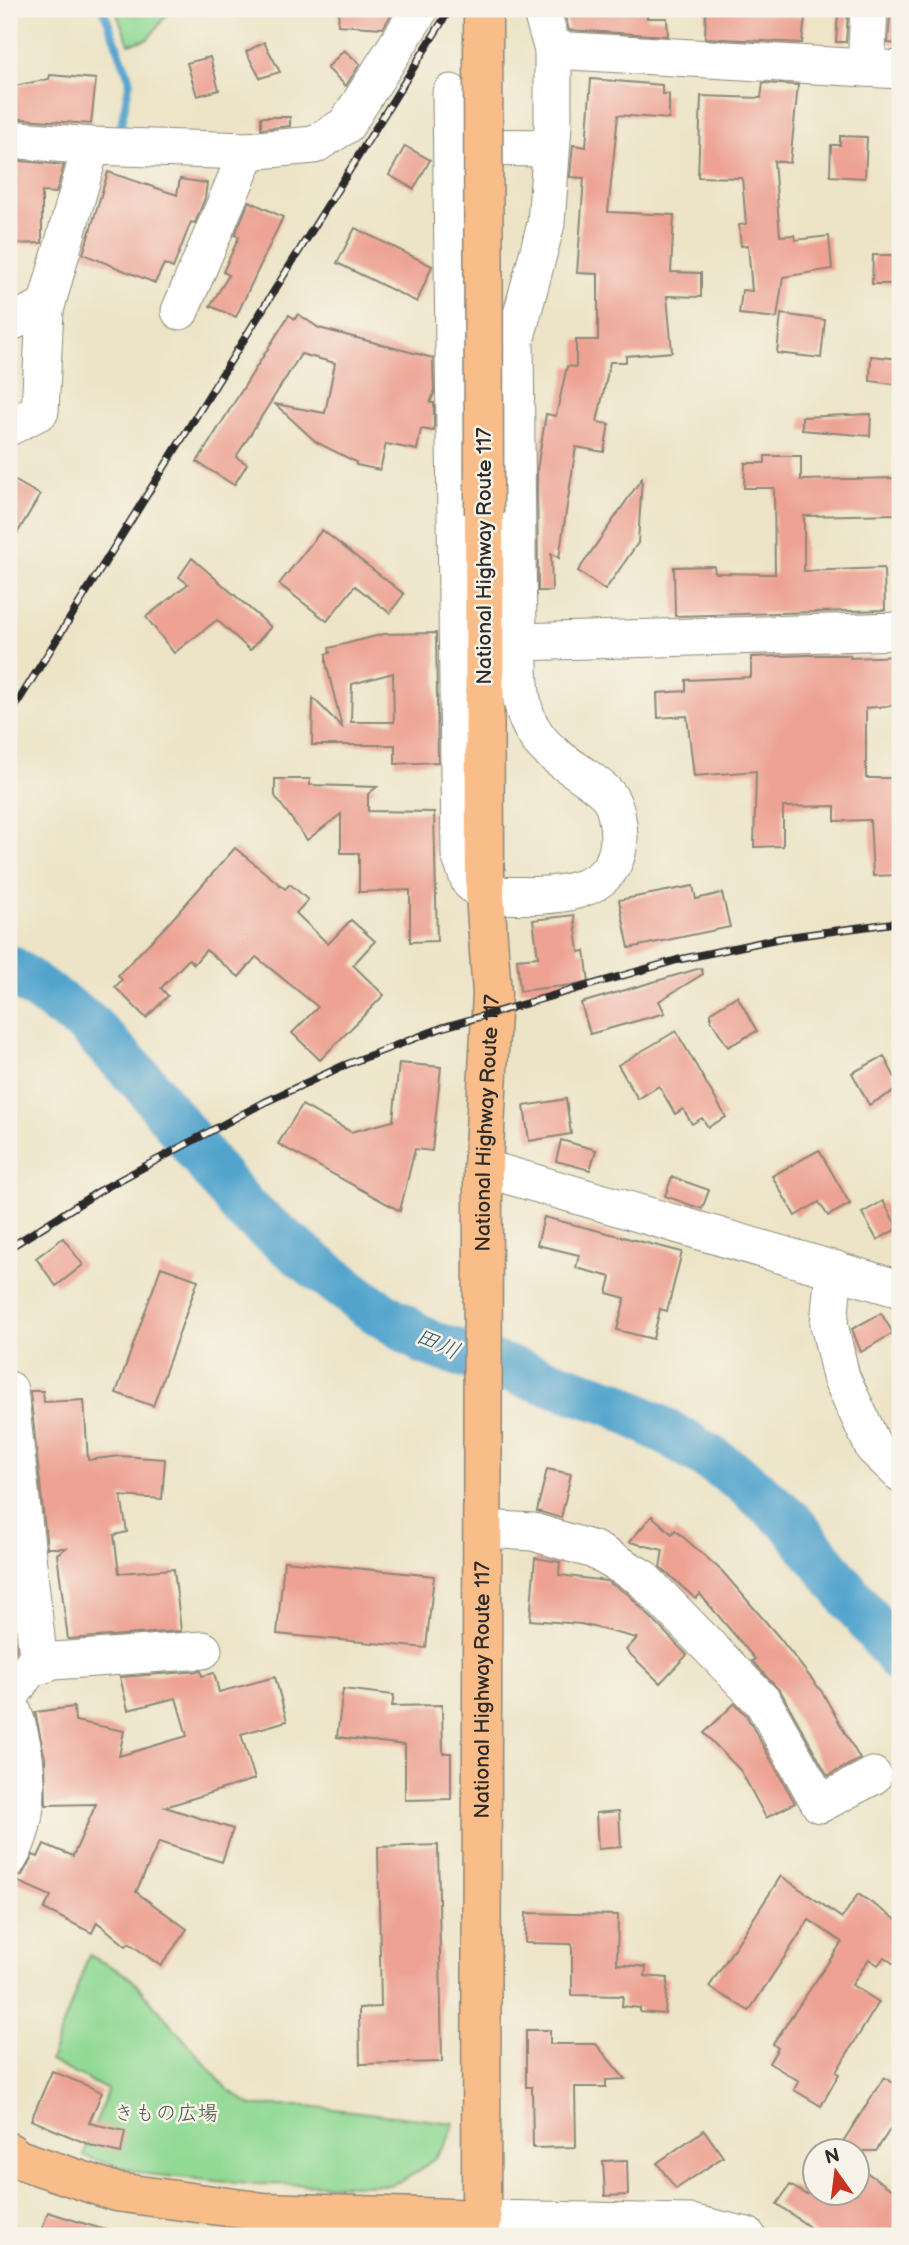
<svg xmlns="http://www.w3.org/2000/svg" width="909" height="2245" font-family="'Balsamiq Sans','Klee One',sans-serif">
  <rect width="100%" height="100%" fill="#f7f3e8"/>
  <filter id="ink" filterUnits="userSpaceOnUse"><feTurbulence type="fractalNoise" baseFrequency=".0143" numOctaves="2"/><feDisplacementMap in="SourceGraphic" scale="14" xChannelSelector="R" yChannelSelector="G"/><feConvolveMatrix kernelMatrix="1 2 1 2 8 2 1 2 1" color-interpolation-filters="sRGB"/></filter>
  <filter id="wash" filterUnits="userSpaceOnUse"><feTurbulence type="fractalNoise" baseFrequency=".00686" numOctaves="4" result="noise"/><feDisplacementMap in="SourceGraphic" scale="28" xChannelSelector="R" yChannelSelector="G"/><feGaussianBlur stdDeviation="1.57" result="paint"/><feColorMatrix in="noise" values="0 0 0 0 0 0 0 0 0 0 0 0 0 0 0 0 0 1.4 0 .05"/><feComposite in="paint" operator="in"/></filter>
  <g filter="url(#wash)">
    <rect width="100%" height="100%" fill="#ede4c7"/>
    <g fill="#91d994" stroke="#5e8260" stroke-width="2">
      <polygon points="115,9 171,9 148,39 129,44"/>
      <path d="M89,1955L129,1976L227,2089L252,2106H308L454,2123C447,2154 418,2176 389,2185L249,2184L146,2174L83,2156L108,2090L50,2061Z"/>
    </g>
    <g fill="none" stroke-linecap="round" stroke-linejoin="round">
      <polyline stroke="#52a4cd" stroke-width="8" points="103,9 130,80 121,125"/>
      <polyline stroke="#52a4cd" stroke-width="47" points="9,968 87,1023 145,1084 244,1209 307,1259 366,1304 428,1343 613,1403 686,1443 740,1478 791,1522 900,1660"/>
    </g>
    <g id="blocks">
      <g fill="#eda293" fill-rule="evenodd">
        <polygon points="339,9 395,9 383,28 338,25"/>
        <polygon points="563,9 647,9 647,18 667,18 668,36 569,30"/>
        <polygon points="706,9 746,9 746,12 805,17 802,43 705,38"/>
        <polygon points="838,12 848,13 846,42 836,42"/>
        <polygon points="890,17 900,18 900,44 888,43"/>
        <polygon points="264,42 280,72 260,78 246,52"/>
        <polygon points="344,50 360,64 346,86 327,68"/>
        <polygon points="210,57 219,90 197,96 187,63"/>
        <polygon points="50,75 96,79 91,124 9,118 9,87 49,79"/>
        <polygon points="591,79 662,85 662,94 669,94 669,119 618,115 608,212 674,215 671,272 701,273 701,297 667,296 672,352 626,356 626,362 610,362 597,422 609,424 604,452 576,447 559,558 551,553 552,591 538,591 537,469 546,414 556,416 567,366 576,367 576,340 598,340 598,274 577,273 584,178 570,177 573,145 586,147"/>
        <polygon points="763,83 798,85 790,163 774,161 780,236 794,235 795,240 829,236 832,269 783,277 777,318 739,314 742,290 752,291 748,245 741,246 739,225 746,224 742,178 698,177 701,96 761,98"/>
        <polygon points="261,117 290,117 290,126 261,129"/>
        <polygon points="840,136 867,137 865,178 830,176 831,145 840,145"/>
        <polygon points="405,146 430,160 414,189 389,175"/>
        <polygon points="11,160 64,165 56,193 42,192 42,243 11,244"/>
        <polygon points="108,172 177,195 180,179 207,183 205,198 195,223 191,222 173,268 164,264 155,283 83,254"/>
        <polygon points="249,201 283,217 236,317 210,306 229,275 223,272 239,237 235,235"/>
        <polygon points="355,228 432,266 417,302 337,263"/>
        <polygon points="873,255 900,255 900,284 872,284"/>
        <polygon points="298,314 319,328 433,358 434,393 430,403 434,403 434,431 421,429 417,450 386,444 380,470 356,465 356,462 316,442 275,404 325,413 335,363 301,354 236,457 247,464 234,485 197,462 289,315 295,319"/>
        <polygon points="781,314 825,320 821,358 777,353"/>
        <polygon points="871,356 900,359 900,385 870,381"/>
        <polygon points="871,414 870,436 802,430 802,417"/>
        <polygon points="765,456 801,456 801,480 900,478 900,514 804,516 804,571 884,568 885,610 675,616 674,567 714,566 715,573 775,574 774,488 744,488 745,463 765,463"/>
        <polygon points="9,477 40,495 9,547"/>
        <polygon points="642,478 638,543 605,590 578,571"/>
        <polygon points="322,530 404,594 390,613 355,586 327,621 279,584"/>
        <polygon points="192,558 271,627 250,650 217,620 174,653 146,617 188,584 179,577"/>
        <path d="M436,633L438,762L395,764V745H312L313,698L342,727L326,663V654L330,653L329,648L384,634ZM393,673L394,722H351L352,684Z"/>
        <polygon points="809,655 850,655 850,658 900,656 900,705 866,708 866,778 900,778 900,875 873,876 870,820 835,821 835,806 783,807 783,846 754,847 756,771 694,776 687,716 658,718 657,693 686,691 686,680 751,677 751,657"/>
        <polygon points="275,779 310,779 310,785 377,787 368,794 368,811 434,812 437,941 410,942 410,890 359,892 359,853 341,853 341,814 307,840 275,796"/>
        <polygon points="235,848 285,889 290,884 308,900 296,913 328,944 351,920 375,941 353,965 384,995 320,1060 292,1033 318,1007 256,957 239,977 206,950 194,964 189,959 161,988 168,996 146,1018 115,987 122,980 118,975 168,924"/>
        <polygon points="693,886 696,899 722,893 730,927 629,948 619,900"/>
        <polygon points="574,915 579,952 585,951 589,983 520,991 517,959 538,957 533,920"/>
        <polygon points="701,968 703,974 659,1001 665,1013 590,1034 581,1003"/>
        <polygon points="737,996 757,1031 728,1047 711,1020 711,1012"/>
        <polygon points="676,1031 726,1117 708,1127 702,1118 692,1124 683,1109 675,1114 659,1086 638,1099 618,1065"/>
        <polygon points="884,1056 900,1088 869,1105 852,1073"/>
        <polygon points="399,1063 441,1067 432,1151 415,1149 400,1211 278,1144 302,1105 351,1132 393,1121"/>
        <polygon points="566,1099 571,1134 529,1141 524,1106"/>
        <polygon points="561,1140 596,1150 590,1170 556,1161"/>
        <polygon points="819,1150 850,1204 828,1216 819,1202 795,1216 772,1176"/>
        <polygon points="672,1177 709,1190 702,1209 665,1196"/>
        <polygon points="883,1201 898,1228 877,1240 862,1213"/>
        <polygon points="544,1217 682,1252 667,1311 660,1309 653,1339 617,1330 625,1298 607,1293 611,1277 576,1268 579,1255 537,1245"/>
        <polygon points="63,1238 83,1265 56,1286 36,1258"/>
        <polygon points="161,1267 198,1280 153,1406 116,1393"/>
        <polygon points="881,1313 893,1333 861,1352 852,1329"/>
        <polygon points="30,1391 43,1391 44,1402 84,1400 88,1460 120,1456 165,1459 162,1499 121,1496 127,1532 114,1535 119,1573 174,1569 181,1631 68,1639 57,1554 66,1548 47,1548"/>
        <polygon points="547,1469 571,1474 561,1518 537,1511"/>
        <polygon points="652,1516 672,1534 675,1530 722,1571 778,1636 822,1692 860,1759 828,1776 781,1692 752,1661 755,1659 700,1594 696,1599 660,1567 663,1550 629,1542"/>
        <polygon points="535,1558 560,1562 559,1575 606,1581 628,1594 687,1655 660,1683 626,1650 637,1638 581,1624 530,1620"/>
        <polygon points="284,1561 434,1576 426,1648 277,1634"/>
        <polygon points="9,1581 16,1650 9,1661"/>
        <polygon points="201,1671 202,1676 214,1673 219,1692 275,1677 287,1721 241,1734 255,1779 165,1807 233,1829 222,1862 159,1842 136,1892 187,1929 161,1966 129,1943 126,1946 97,1922 92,1933 44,1909 51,1896 12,1879 22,1875 33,1855 38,1857 44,1844 73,1856 96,1804 46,1805 45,1758 35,1712 74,1707 75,1721 124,1731 119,1756 187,1736 176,1698 128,1710 120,1677"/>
        <polygon points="343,1689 394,1695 392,1706 442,1705 443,1753 451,1753 451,1799 405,1800 405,1745 337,1737"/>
        <polygon points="735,1703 746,1715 795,1803 766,1818 741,1771 704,1733"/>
        <polygon points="619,1811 621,1847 598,1849 596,1813"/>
        <polygon points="438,1845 442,2062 360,2064 359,2008 381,2007 378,1847"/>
        <polygon points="781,1876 842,1918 858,1894 900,1922 900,1968 884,1957 878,1965 869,1959 852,1985 879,2002 836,2072 839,2074 821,2106 794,2090 799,2081 769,2063 778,2048 773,2044 842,1942 809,1920 749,2011 709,1987"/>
        <polygon points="526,1913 618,1915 617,1964 646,1967 645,1976 668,1978 665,2014 640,2012 640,2008 622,2006 623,1996 572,1995 572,1944 525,1943"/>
        <polygon points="526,2030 550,2030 550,2044 596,2044 625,2079 606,2080 606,2087 575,2087 576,2147 533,2148 532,2087 526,2087"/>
        <polygon points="52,2071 102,2092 89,2123 125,2131 121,2153 95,2147 31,2120"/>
        <polygon points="884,2077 900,2087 900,2114 876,2151 837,2151"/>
        <polygon points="704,2130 723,2157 676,2189 657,2163"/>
        <polygon points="627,2160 628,2195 605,2196 603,2161"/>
        <polygon points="857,2166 900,2195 900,2236 816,2236 808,2226 777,2204 790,2185 805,2194 857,2193"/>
        <polygon points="48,2212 111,2232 110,2236 40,2236"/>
      </g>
    </g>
  </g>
  <g filter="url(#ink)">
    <use href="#blocks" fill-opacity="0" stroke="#8c8879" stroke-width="2"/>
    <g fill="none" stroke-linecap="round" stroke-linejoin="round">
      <g stroke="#8c8879" stroke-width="39">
        <g id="minor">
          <polyline points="553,50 900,70"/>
          <polyline points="866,68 869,9"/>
          <path d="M451,93L460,855L470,882L485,895C532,895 617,906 619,838C619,825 616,803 606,793C585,773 553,760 536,735C517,709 520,673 518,642L900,631"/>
          <polyline points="9,139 91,146 248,151 314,145 346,125 420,9"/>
          <polyline points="453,147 551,148"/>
          <polyline points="180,311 248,151"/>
          <polyline points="9,323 46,306"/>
          <polyline points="9,427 40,411 45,310 91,146"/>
          <polyline points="518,642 515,341 546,224 553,126 553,50 541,9"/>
          <polyline points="483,1168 900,1289"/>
          <polyline points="834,1269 829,1324 841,1377 874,1448 900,1473"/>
          <polyline points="9,1390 38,1656 9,1698"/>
          <polyline points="484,1529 533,1532 594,1550 641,1577 763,1702 820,1804 873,1776"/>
          <polyline points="31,1668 54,1661 203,1650"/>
          <path d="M9,1702C28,1748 35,1813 9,1858"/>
          <polyline points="482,2219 691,2223 747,2236"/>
        </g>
      </g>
      <g stroke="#8c8879" stroke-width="41">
        <polyline id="major" points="9,2152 18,2159 116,2192 264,2212 482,2219"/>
      </g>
      <g stroke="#8c8879" stroke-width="41">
        <g id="highway">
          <path id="s1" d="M481,2236L483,1168L492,994L485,895L484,514"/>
        </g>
      </g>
      <use href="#minor" stroke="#fff" stroke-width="37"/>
      <use href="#major" stroke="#f9bd89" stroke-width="38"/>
      <use href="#highway" stroke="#f9bd89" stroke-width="38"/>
      <g stroke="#2b2b2b" stroke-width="8">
        <g id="rail">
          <polyline points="9,716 450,9"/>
          <polyline points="9,1248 101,1190 265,1102 345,1065 444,1027 677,960 781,938 900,922"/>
        </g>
      </g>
      <use href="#rail" stroke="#f7f3e8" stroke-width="5" stroke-dasharray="16" stroke-linecap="butt"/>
      <g stroke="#8c8879" stroke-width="41" stroke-linecap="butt">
        <polyline id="highway-bridge" points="483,9 484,514"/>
      </g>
      <use href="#highway-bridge" stroke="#f9bd89" stroke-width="38"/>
    </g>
  </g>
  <g text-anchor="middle" stroke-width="5" stroke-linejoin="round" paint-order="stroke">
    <g font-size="21" fill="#2b2b2b" stroke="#f7f3e8">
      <text transform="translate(484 556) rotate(-90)" y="7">National Highway Route 117</text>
      <text dy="7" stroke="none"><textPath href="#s1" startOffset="1113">National Highway Route 117</textPath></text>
      <text dy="7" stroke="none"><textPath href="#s1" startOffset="546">National Highway Route 117</textPath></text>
    </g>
    <g font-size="21" fill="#445645" stroke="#f7f3e8">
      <text x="166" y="2120">きもの広場</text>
    </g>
    <g font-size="23" font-style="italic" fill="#3b5b6c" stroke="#f7f3e8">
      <text transform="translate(438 1343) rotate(24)" y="8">田川</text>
    </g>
  </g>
  <rect width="909" height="2245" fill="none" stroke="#f7f3e8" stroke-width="35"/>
  <g transform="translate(836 2172) rotate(346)"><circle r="33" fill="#f7f3e8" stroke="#a5a39c" stroke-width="2"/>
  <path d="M0-5L12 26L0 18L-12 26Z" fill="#c8321e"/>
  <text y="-10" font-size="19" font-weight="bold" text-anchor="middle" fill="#2b2b2b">N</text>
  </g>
</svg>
